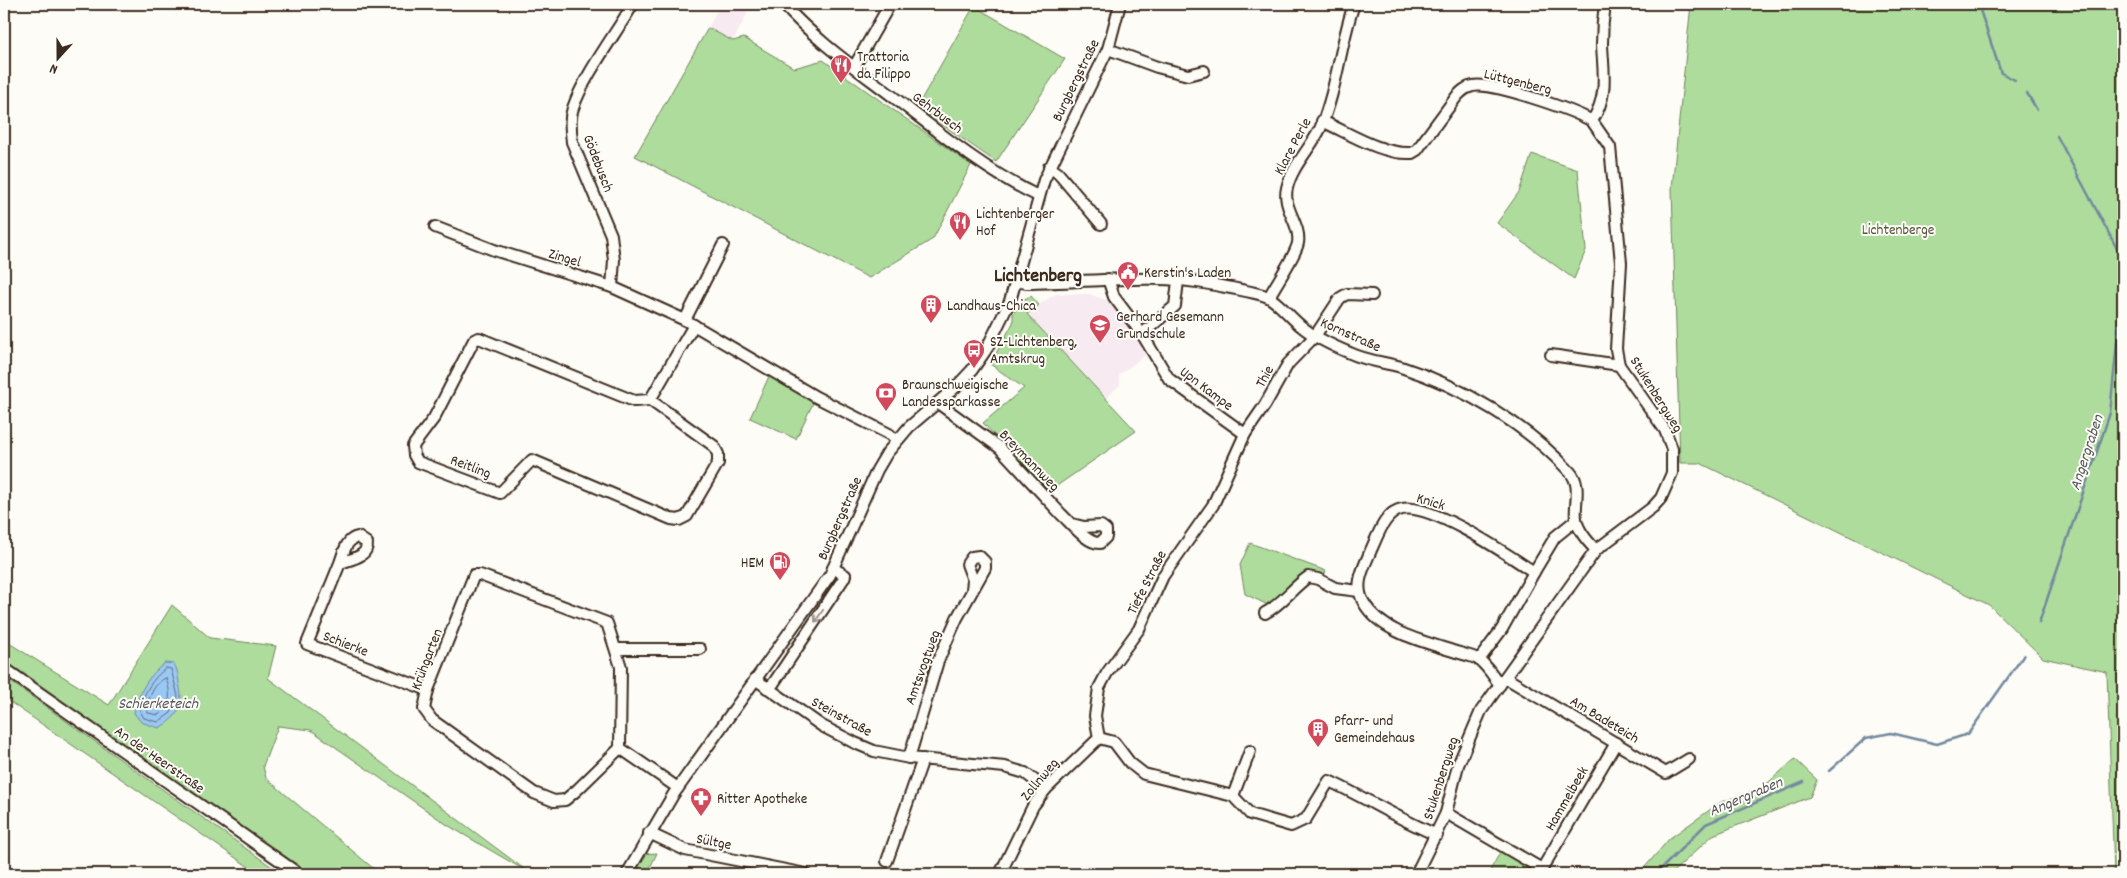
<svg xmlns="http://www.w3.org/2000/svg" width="2127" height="878" font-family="Dekko,sans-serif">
  <rect width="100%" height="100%" fill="#fdfcf7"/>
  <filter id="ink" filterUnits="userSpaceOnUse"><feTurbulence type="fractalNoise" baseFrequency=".02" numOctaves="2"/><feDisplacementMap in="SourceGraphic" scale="10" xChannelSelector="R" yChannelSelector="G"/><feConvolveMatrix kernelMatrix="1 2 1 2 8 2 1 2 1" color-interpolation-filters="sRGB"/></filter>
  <g filter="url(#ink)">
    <g fill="#f8eaf1">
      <polygon points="720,4 752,4 733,41 708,28"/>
      <polygon points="1056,294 1089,294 1112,302 1149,352 1119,375 1120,385 1106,398 1026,313"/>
    </g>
    <g fill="#addc9c" stroke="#74835d">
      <polygon points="1691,4 2123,4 2123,874 2114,874 2107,672 2043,658 1989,605 1700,463 1680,463 1672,188"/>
      <polygon points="974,6 1065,59 996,162 917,107"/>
      <polygon points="708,28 733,41 744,38 794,68 823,60 971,165 933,239 869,278 635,156"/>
      <polygon points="1532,154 1578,170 1586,250 1574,279 1497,223 1519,192"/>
      <polygon points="1031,296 1039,305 1027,314 1136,431 1048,492 983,423 1024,388 990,364 1013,323 1013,314 1022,300"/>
      <polygon points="771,372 815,399 796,439 750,418"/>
      <polygon points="1250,543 1326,571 1323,578 1311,574 1300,577 1270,606 1245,594 1240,565"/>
      <polygon points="172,605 210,638 276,646 268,678 531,874 449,826 311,730 278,726 263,766 266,778 380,874 308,874 4,662 4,640 109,705"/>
      <polygon points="4,677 282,874 259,874 4,698"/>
      <polygon points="1795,759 1817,780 1810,797 1713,835 1671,874 1639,874 1670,838 1721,802 1762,788"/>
      <polygon points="1502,849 1531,869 1530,874 1488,874"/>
      <polygon points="657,853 647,874 630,874 641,854"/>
    </g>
    <path fill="#99c8f4" stroke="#73899e" d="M165,663L174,664C178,671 178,675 179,683C184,705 180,716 159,728L141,722L134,713C139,691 148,676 165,663Z"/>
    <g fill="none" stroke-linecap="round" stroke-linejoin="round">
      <g stroke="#616974" stroke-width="1">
        <path d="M166,668L171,669L178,696L171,713L158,722L144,718L140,711C143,693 152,679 166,668Z"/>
        <path d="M166,678C171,692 172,706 158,715L148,713L146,709C148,699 155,681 166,678Z"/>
      </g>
      <g stroke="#73899e" stroke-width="2.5">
        <polyline points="1978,4 2001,73 2015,80"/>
        <polyline points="2027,93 2037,110"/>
        <polyline points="2057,136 2123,260"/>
        <polyline points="2039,623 2110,413 2123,282"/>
        <polyline points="1829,771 1866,738 1891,733 1937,744 1968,734 2024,655"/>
        <polyline points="1656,874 1706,824 1804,782"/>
      </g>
      <g stroke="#3b2a1e" stroke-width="14">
        <g id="minor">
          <path d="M783,4C816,41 857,69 896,99C941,134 987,172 1038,196"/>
          <polyline points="1108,49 1157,67 1188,75 1204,71"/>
          <polyline points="854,67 890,4"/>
          <path d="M1322,121C1349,133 1382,155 1412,153L1417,150L1457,96C1462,91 1466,87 1473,86C1493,82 1573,110 1592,121"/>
          <polyline points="1049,167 1058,173 1101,224"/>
          <polyline points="435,227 494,250 612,287 685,320 816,397 889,434 896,440"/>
          <polyline points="1108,279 1114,297 1142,334 1169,379 1245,434"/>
          <path d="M1017,281L1026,283C1088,283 1153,272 1215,285C1225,287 1263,293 1270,298C1281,305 1290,317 1301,326C1315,338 1333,346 1350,353C1367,361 1384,362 1401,367C1463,387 1526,424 1570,472C1582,485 1574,503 1576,519C1578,531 1588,542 1596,550"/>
          <path d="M612,287L614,260L611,235L572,142C571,131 569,119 573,108C585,74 615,35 633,4"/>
          <path d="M1269,297C1275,285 1296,255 1298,243C1301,224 1282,208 1287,188C1292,166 1310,149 1320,129C1337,89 1340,45 1354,4"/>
          <polyline points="685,320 723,245"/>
          <polyline points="1142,334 1175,306 1178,281"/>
          <polygon points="479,338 634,401 650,400 714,446 718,454 718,463 687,516 679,520 671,519 532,460 500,493 418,462 414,455 413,446 434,418 474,340"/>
          <polyline points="1551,355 1619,365"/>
          <polyline points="650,400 694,325"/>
          <path d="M938,403L1000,448L1061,514C1071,523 1087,544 1100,543L1106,537V530L1101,526L1084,527L1072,524"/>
          <path d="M340,563C344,552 346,539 358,537L367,543C368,557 351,559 340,563L307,644L428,690"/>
          <path d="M1265,613C1282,604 1292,588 1308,577L1318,579L1335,588L1359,591"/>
          <polyline points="617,649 700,649"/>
          <polyline points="1479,660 1502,629 1534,572"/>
          <polyline points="4,668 299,874"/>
          <polyline points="1506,678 1666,773 1689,759"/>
          <polyline points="755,679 822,726 855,743 874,751 909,758 1005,767 1025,773 1046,789"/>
          <path d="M1500,685C1494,677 1486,664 1478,659C1472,656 1463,654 1456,652C1426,642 1381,633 1364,603C1353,585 1364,567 1371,550C1378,535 1385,512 1402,509C1432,503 1508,555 1534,572L1555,537L1576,520"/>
          <polyline points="767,688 773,684 844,578 845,575 833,568"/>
          <polyline points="1099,738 1095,716 1099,688 1107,673 1139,629 1163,576 1213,505 1245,434 1265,405 1288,364 1315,336 1340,298 1347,294 1372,295"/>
          <path d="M1099,738L1114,742L1130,763L1144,774L1233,796L1250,814L1291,826L1306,819L1329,781C1366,798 1400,820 1437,835"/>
          <polyline points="620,748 577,790 565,800 554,801 534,793 432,720 424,709 428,690 474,575 480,575 607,623 621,667 620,748 678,788"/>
          <polyline points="909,758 938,661 957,618 985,568 985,562 979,556 972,557 967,564 973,580 972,590"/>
          <polyline points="1233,796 1250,751"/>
          <polyline points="1446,813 1542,869 1540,874"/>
          <polyline points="649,833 685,850 806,874"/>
          <polyline points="887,861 923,759"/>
          <polyline points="1542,869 1616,743"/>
          <polyline points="627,874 673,795 830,575 877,470 887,453 909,427 957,386 972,370 986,350 1010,301 1044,180 1108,49 1120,4"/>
          <polyline points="1000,874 1033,806 1046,789 1099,738"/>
          <path d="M1416,874L1446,813L1458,765L1481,711L1596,550L1653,507L1661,498L1672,473V449L1665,430L1619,365L1616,349L1621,263L1613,178L1610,147L1592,121C1609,95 1603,72 1602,44C1602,30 1603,17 1605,4"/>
        </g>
      </g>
      <use href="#minor" stroke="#fdfcf7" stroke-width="10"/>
    </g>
    <defs><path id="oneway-shaft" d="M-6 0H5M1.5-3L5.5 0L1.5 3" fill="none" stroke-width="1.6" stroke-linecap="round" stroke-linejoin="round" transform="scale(1.25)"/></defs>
    <use stroke="#9c938a" href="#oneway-shaft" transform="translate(819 616) rotate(124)"/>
  </g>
  <defs>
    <g id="restaurant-pin" transform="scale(1.125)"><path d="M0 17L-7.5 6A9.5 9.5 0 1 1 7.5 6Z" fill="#d1495b" stroke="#fdfcf7"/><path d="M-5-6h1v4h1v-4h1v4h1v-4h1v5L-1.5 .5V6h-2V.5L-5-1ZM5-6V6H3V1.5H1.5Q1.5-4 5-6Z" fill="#fff"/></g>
    <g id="civic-pin" transform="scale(1.125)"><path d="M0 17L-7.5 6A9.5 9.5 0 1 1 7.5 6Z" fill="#d1495b" stroke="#fdfcf7"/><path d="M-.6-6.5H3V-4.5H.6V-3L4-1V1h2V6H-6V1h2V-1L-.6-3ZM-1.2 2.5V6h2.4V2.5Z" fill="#fff"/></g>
    <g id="building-pin" transform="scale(1.125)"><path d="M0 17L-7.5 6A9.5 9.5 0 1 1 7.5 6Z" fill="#d1495b" stroke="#fdfcf7"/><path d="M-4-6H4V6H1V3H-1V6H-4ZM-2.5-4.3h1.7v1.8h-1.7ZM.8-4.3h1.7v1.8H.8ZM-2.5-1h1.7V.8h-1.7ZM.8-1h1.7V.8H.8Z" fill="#fff"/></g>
    <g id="school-pin" transform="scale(1.125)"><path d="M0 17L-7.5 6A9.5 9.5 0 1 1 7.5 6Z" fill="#d1495b" stroke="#fdfcf7"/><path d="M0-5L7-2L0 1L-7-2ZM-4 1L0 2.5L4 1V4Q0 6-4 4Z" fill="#fff"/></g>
    <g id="bus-pin" transform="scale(1.125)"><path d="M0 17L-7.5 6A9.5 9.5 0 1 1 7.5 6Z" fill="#d1495b" stroke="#fdfcf7"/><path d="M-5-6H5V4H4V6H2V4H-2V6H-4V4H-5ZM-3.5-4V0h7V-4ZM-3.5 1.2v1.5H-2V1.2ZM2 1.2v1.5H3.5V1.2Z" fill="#fff"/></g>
    <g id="bank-pin" transform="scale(1.125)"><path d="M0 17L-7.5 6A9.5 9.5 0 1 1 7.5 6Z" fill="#d1495b" stroke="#fdfcf7"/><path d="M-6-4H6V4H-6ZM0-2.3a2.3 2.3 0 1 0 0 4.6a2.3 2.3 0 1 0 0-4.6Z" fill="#fff"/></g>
    <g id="fuel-pin" transform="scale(1.125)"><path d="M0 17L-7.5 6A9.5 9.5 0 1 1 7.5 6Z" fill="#d1495b" stroke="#fdfcf7"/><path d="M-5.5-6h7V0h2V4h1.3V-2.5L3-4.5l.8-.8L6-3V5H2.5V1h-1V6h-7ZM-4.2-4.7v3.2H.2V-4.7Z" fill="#fff"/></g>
    <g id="pharmacy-pin" transform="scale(1.125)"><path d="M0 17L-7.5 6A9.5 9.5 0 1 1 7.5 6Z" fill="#d1495b" stroke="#fdfcf7"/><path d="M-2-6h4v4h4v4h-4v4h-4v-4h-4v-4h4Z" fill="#fff"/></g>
  </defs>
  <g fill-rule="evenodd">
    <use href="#restaurant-pin" x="841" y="65"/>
    <use href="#restaurant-pin" x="960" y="222"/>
    <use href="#civic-pin" x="1128" y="272"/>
    <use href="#building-pin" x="931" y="305"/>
    <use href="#school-pin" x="1100" y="325"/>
    <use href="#bus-pin" x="974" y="350"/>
    <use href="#bank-pin" x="886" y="393"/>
    <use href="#fuel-pin" x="780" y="562"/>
    <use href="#building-pin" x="1318" y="729"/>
    <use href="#pharmacy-pin" x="701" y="798"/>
  </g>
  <g text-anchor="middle" stroke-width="4" stroke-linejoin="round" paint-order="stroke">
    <g font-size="15" fill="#3b2a1e" stroke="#fdfcf7" text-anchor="start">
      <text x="857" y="61">Trattoria<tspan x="857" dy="17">da Filippo</tspan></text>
      <text x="976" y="218">Lichtenberger<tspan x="976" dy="17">Hof</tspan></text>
      <text x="1144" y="277">Kerstin's Laden</text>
      <text x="947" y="310">Landhaus-Chica</text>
      <text x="1116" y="321">Gerhard Gesemann<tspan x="1116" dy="17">Grundschule</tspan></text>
      <text x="990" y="346">SZ-Lichtenberg,<tspan x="990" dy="17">Amtskrug</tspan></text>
      <text x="902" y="389">Braunschweigische<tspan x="902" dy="17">Landessparkasse</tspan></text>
      <text x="764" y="567" text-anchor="end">HEM</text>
      <text x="1334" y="725">Pfarr- und<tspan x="1334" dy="17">Gemeindehaus</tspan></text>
      <text x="717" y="803">Ritter Apotheke</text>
    </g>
    <g font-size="15" fill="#3b2a1e" stroke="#fdfcf7">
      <text transform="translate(1075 80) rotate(-64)" y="5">Burgbergstraße</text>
      <text transform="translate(1518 81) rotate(14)" y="5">Lüttgenberg</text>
      <text transform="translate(938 112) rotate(37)" y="5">Gehrbusch</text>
      <text transform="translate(1292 146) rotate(-62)" y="5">Klare Perle</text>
      <text transform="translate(599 163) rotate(69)" y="5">Gödebusch</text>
      <text transform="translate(565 257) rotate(17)" y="5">Zingel</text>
      <text transform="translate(1351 334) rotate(24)" y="5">Kornstraße</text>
      <text transform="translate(1264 376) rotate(-61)" y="5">Thie</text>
      <text transform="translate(1207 388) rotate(37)" y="5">Upn Kampe</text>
      <text transform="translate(1657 394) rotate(58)" y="5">Stukenbergweg</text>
      <text transform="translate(1030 460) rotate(46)" y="5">Breymannweg</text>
      <text transform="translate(471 466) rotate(21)" y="5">Reitling</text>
      <text transform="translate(1431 501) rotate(17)" y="5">Knick</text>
      <text transform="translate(839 518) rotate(-66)" y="5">Burgbergstraße</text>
      <text transform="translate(1146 582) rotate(-63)" y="5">Tiefe Straße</text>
      <text transform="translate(346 643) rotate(21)" y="5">Schierke</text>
      <text transform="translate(426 659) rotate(-69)" y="5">Krühgarten</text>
      <text transform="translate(922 667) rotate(-70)" y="5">Amtsvogtweg</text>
      <text transform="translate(842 716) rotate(29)" y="5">Steinstraße</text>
      <text transform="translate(1605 719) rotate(31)" y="5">Am Badeteich</text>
      <text transform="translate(160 759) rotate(35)" y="5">An der Heerstraße</text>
      <text transform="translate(1440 778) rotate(-72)" y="5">Stukenbergweg</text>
      <text transform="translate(1039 779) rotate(-50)" y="5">Zollnweg</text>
      <text transform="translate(1566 798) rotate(-60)" y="5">Hammelbeek</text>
      <text transform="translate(714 841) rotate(11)" y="5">Sültge</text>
    </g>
    <g font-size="15" fill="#58563e" stroke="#fdfcf7">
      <text x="1898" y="234">Lichtenberge</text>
    </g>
    <g font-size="16" font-style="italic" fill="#57595e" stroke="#fdfcf7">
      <text transform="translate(2085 452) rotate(-72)" y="6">Angergraben</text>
      <text x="158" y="708">Schierketeich</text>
      <text transform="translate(1745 795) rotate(-23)" y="6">Angergraben</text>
    </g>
    <g font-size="20" font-weight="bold" fill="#3b2a1e" stroke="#fdfcf7">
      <text x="1038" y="281">Lichtenberg</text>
    </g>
  </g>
  <rect width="2127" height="878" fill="none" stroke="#fdfcf7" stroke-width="20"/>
  <rect x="10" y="10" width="2107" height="858" fill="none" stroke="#3b2a1e" stroke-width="2" filter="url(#ink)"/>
  <g transform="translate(58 58) rotate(201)" stroke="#fdfcf7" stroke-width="4" paint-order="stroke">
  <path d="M0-4L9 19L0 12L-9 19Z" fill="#3b2a1e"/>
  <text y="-8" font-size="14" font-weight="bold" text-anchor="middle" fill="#3b2a1e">N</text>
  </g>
</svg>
